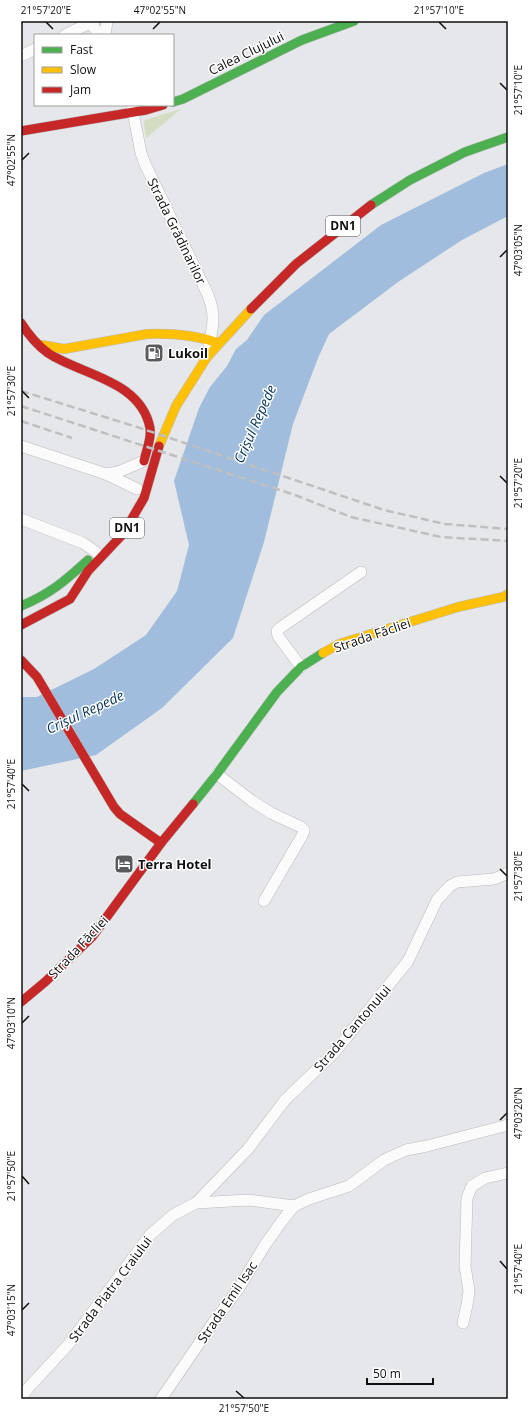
<svg xmlns="http://www.w3.org/2000/svg" width="529" height="1420" font-family="'Open Sans',sans-serif">
  <rect width="100%" height="100%" fill="#e5e7ea"/>
  <polygon fill="#d3ddc1" points="181,109 146,138 144,123 145,120"/>
  <polygon fill="#a0bddd" points="508,164 508,216 462,240 398,282 329,334 318,358 293,424 264,542 233,638 162,708 96,755 21,771 21,697 37,697 94,669 146,635 177,591 189,545 174,481 199,408 210,387 227,366 236,349 247,340 264,315 381,225 484,173"/>
  <g fill="none" stroke-linecap="round" stroke-linejoin="round">
    <g stroke="#b8babc" stroke-width="12">
      <g id="street">
        <polyline points="89,21 100,35"/>
        <polyline points="65,35 94,21"/>
        <polyline points="105,35 107,21"/>
        <polyline points="21,56 35,49"/>
        <path d="M132,107L141,153L145,164L208,295C216,316 213,325 209,346"/>
        <polyline points="21,446 106,474"/>
        <polyline points="137,489 106,474 118,472 144,461"/>
        <polyline points="21,519 83,543 96,552"/>
        <polyline points="301,667 278,636 277,631 280,628 361,572"/>
        <polyline points="217,774 252,801 271,813 301,827 304,830 303,834 264,901"/>
        <polyline points="196,1203 248,1149 285,1100 334,1053 408,961 437,900 450,886 457,882 494,879 508,873"/>
        <polyline points="463,1323 467,1305 469,1291 465,1266 467,1198 472,1186 485,1178 508,1173"/>
        <polyline points="21,1397 30,1386 68,1345 150,1235 173,1215 196,1203 248,1200 294,1206 309,1199 349,1186 384,1160 406,1150 427,1146 508,1125"/>
        <polyline points="161,1399 213,1323 239,1288 265,1245 282,1221 294,1206"/>
      </g>
    </g>
    <g stroke="#b8babc" stroke-width="10">
      <g id="fast">
        <polyline points="173,102 183,99 302,40 354,21"/>
        <polyline points="371,205 410,180 465,152 508,137"/>
        <path d="M21,606C50,594 65,581 88,560"/>
        <polyline points="193,804 217,774 277,692 301,667 323,653"/>
      </g>
    </g>
    <g stroke="#b8babc" stroke-width="10">
      <g id="slow">
        <path d="M42,345L64,349L147,334C172,333 195,335 219,343"/>
        <polyline points="159,446 176,406 207,357 251,309"/>
        <polyline points="323,653 339,644 458,607 503,597 508,594"/>
      </g>
    </g>
    <g stroke="#b8babc" stroke-width="10">
      <g id="jam">
        <polyline points="21,131 146,110 163,105"/>
        <polyline points="251,309 296,264 371,205"/>
        <path d="M21,323C28,334 37,345 48,353C81,375 141,380 150,428C152,438 146,451 144,461"/>
        <polyline points="21,625 70,599 88,571 123,534 144,498 159,446"/>
        <polyline points="21,660 37,677 114,807 120,814 161,843"/>
        <polyline points="21,1002 45,982 92,937 161,843 193,804"/>
      </g>
    </g>
    <use href="#street" stroke="#fbfbfc" stroke-width="11"/>
    <use href="#fast" stroke="#4caf50" stroke-width="9"/>
    <use href="#slow" stroke="#ffc107" stroke-width="9"/>
    <use href="#jam" stroke="#c62828" stroke-width="9"/>
    <g stroke="#bfbfc0" stroke-width="2.5" stroke-dasharray="8 4" stroke-linecap="butt">
      <polyline points="21,391 137,427 384,510 445,524 508,529"/>
      <polyline points="21,406 295,495 351,517 441,537 508,541"/>
      <polyline points="21,421 72,438"/>
    </g>
  </g>
  <path fill="none" stroke="#0f1012" stroke-width="1.5" d="M46,22L53,29M439,22L446,29M153,29L160,22M500,83L507,90M22,160L29,153M500,257L507,250M22,391L29,398M500,476L507,483M22,784L29,791M500,869L507,876M22,1023L29,1016M500,1120L507,1113M22,1176L29,1184M500,1261L507,1269M22,1310L29,1303M236,1391L244,1398"/>
  <defs>
    <g id="fuel-square" transform="scale(1)"><rect x="-9" y="-9" width="18" height="18" rx="4" fill="#5a5b5e" stroke="#fff"/><path d="M-5.5-6h7V0h2V4h1.3V-2.5L3-4.5l.8-.8L6-3V5H2.5V1h-1V6h-7ZM-4.2-4.7v3.2H.2V-4.7Z" fill="#fff"/></g>
    <g id="hotel-square" transform="scale(1)"><rect x="-9" y="-9" width="18" height="18" rx="4" fill="#5a5b5e" stroke="#fff"/><path d="M-6-4.5h1.5V1H6V5H4.5V3h-9V5H-6ZM-4 0a1.8 1.8 0 1 1 3.6 0ZM.5 0V-2.5h3Q6-2.5 6 0Z" fill="#fff"/></g>
  </defs>
  <g fill-rule="evenodd">
    <use href="#fuel-square" x="154" y="353"/>
    <use href="#hotel-square" x="124" y="864"/>
  </g>
  <g text-anchor="middle" stroke-width="3" stroke-linejoin="round" paint-order="stroke">
    <g fill="#fff" stroke="#575859" stroke-width="1">
      <rect x="326" y="216" width="34" height="20" rx="3"/>
      <rect x="110" y="518" width="34" height="20" rx="3"/>
    </g>
    <g font-size="12" font-weight="bold" fill="#0f1012">
      <text x="343" y="230">DN1</text>
      <text x="127" y="532">DN1</text>
    </g>
    <g font-size="13" fill="#0f1012" stroke="#fff">
      <text transform="translate(246 53) rotate(-26)" y="5">Calea Clujului</text>
      <text transform="translate(177 231) rotate(64)" y="5">Strada Grădinarilor</text>
      <text transform="translate(372 635) rotate(-19)" y="5">Strada Făcliei</text>
      <text transform="translate(78 947) rotate(-47)" y="5">Strada Făcliei</text>
      <text transform="translate(352 1028) rotate(-49)" y="5">Strada Cantonului</text>
      <text transform="translate(110 1289) rotate(-53)" y="5">Strada Piatra Craiului</text>
      <text transform="translate(227 1302) rotate(-56)" y="5">Strada Emil Isac</text>
    </g>
    <g font-size="13" font-weight="bold" fill="#0f1012" stroke="#fff" text-anchor="start">
      <text x="168" y="358">Lukoil</text>
      <text x="138" y="869">Terra Hotel</text>
    </g>
    <g font-size="14" font-style="italic" fill="#03325a" stroke="#fff">
      <text transform="translate(255 424) rotate(-66)" y="5">Crișul Repede</text>
      <text transform="translate(85 712) rotate(-25)" y="5">Crișul Repede</text>
    </g>
  </g>
  <rect width="529" height="1420" fill="none" stroke="#ffffff" stroke-width="44"/>
  <rect x="34" y="34" width="140" height="72" fill="#ffffff" stroke="#9f9fa0"/>
  <rect x="42" y="47" width="20" height="6" fill="#4caf50" stroke="#9f9fa0"/>
  <text x="70" y="54" font-size="12" fill="#0f1012">Fast</text>
  <rect x="42" y="67" width="20" height="6" fill="#ffc107" stroke="#9f9fa0"/>
  <text x="70" y="74" font-size="12" fill="#0f1012">Slow</text>
  <rect x="42" y="87" width="20" height="6" fill="#c62828" stroke="#9f9fa0"/>
  <text x="70" y="94" font-size="12" fill="#0f1012">Jam</text>
  <path d="M367 1378v6h66v-6" fill="none" stroke="#0f1012" stroke-width="2"/>
  <text x="373" y="1378" font-size="12" fill="#0f1012" stroke="#ffffff" stroke-width="3" paint-order="stroke">50 m</text>
  <rect x="22" y="22" width="485" height="1376" fill="none" stroke="#0f1012" stroke-width="1.5"/>
  <g font-size="10" text-anchor="middle" fill="#0f1012">
    <text x="46" y="14">21°57'20"E</text>
    <text x="160" y="14">47°02'55"N</text>
    <text x="439" y="14">21°57'10"E</text>
    <text transform="translate(518 90) rotate(-90)" y="4">21°57'10"E</text>
    <text transform="translate(11 160) rotate(-90)" y="4">47°02'55"N</text>
    <text transform="translate(518 250) rotate(-90)" y="4">47°03'05"N</text>
    <text transform="translate(11 391) rotate(-90)" y="4">21°57'30"E</text>
    <text transform="translate(518 483) rotate(-90)" y="4">21°57'20"E</text>
    <text transform="translate(11 784) rotate(-90)" y="4">21°57'40"E</text>
    <text transform="translate(518 876) rotate(-90)" y="4">21°57'30"E</text>
    <text transform="translate(11 1023) rotate(-90)" y="4">47°03'10"N</text>
    <text transform="translate(518 1113) rotate(-90)" y="4">47°03'20"N</text>
    <text transform="translate(11 1176) rotate(-90)" y="4">21°57'50"E</text>
    <text transform="translate(518 1269) rotate(-90)" y="4">21°57'40"E</text>
    <text transform="translate(11 1310) rotate(-90)" y="4">47°03'15"N</text>
    <text x="244" y="1412">21°57'50"E</text>
  </g>
</svg>
